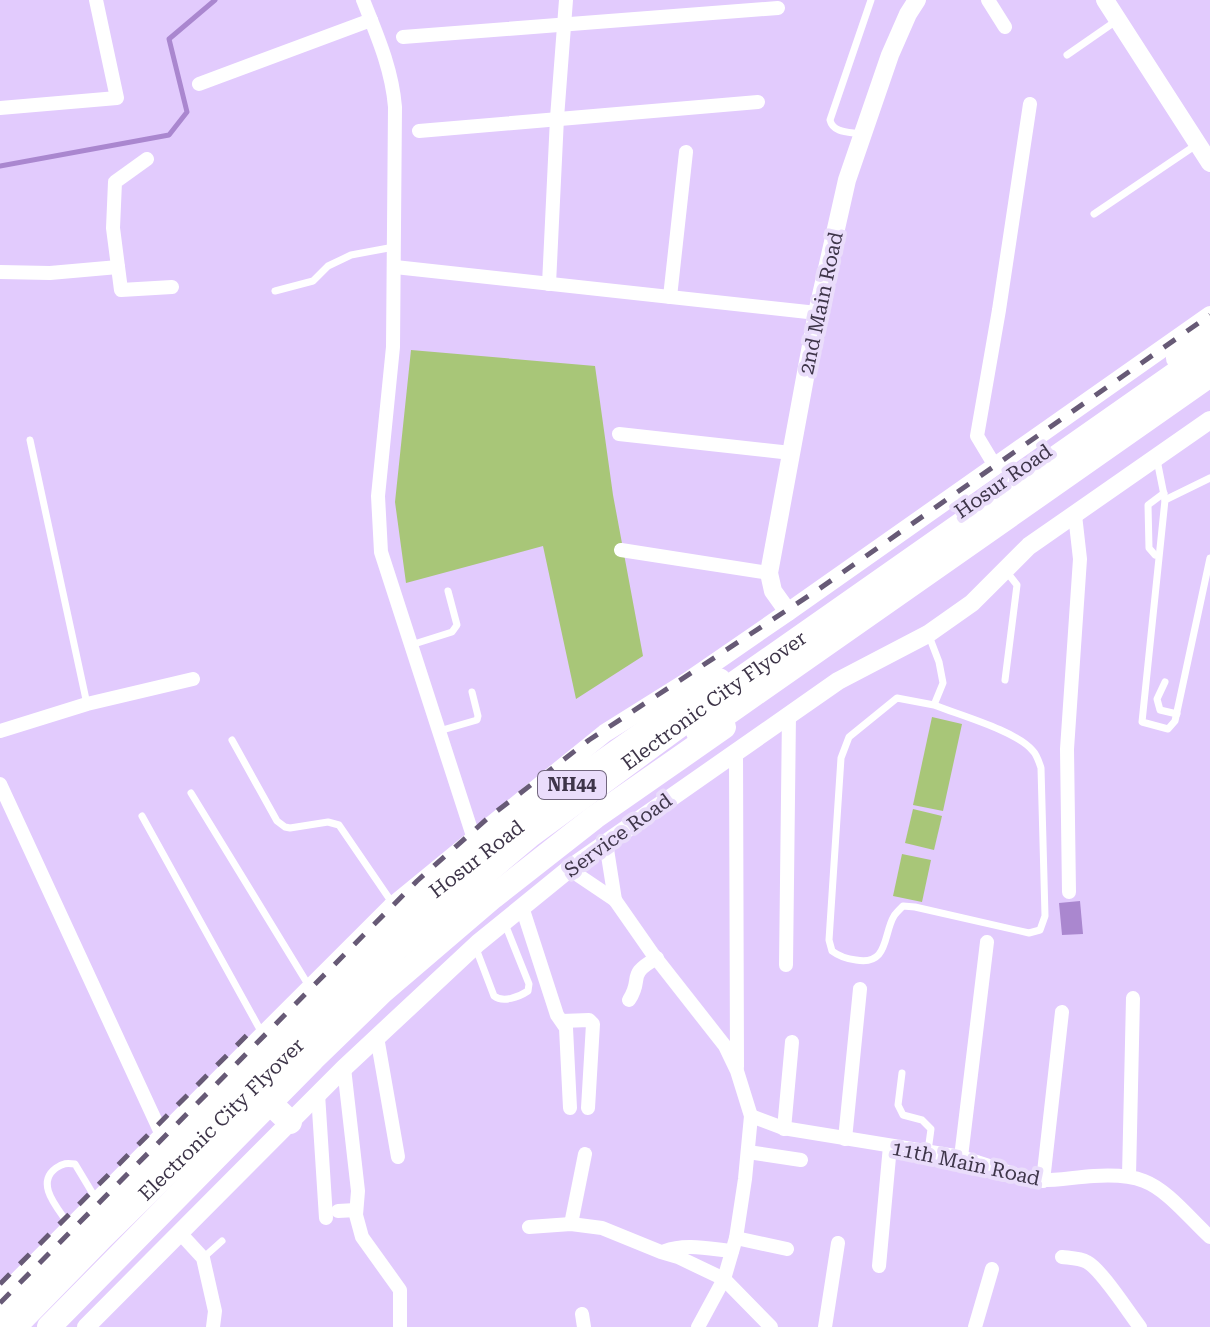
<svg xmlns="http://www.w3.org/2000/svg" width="1210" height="1327" font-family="'Roboto Serif',serif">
  <rect width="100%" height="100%" fill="#e2cbfd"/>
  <g fill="#a8c678">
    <polygon points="411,350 595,366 613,495 643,656 576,699 543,546 406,583 395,502"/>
    <polygon points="932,717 962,724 943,811 913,805"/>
    <polygon points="913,809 942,816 934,850 905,843"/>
    <polygon points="902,854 931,860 922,902 893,896"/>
  </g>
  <polygon fill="#aa87cf" points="1080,901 1083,934 1062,935 1059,903"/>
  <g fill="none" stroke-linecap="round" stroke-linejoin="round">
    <polyline stroke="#aa87cf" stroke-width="5" points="0,166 169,135 187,112 169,39 215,0"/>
    <g stroke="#fff" stroke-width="7">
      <polyline points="1067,55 1116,21"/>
      <path d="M860,134C849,132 833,133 830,120L871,0"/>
      <polyline points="1094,214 1196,145"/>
      <polyline points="275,291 313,281 328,266 351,255 394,247"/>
      <polyline points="30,440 87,704"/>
      <polyline points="1157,460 1165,500 1142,722 1168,729 1175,721 1210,558"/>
      <polyline points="1165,500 1210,478"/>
      <polyline points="1155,555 1149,548 1148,505 1164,493"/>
      <path d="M929,636L939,662L943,683L934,705L897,698L849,737L841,758L829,940L832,951C840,957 846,959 856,960C889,966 883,934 894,916C895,914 901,908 903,906L915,907L1029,933L1040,930L1045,916L1041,768C1039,762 1037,755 1033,751C1017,731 959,715 934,705"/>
      <polyline points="411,645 452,632 457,625 448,591"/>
      <polyline points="1005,680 1017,585 1006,571"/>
      <polyline points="1165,682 1157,699 1160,710 1177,714"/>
      <polyline points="439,731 477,720 478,716 472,692"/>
      <polyline points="232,740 277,821 285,827 290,828 328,822 339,825 393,904"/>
      <polyline points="191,793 309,986"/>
      <polyline points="142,816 262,1033"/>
      <path d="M475,946L494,996C503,1003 519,997 528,991L529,984L505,924"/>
      <polyline points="902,1073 898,1105 903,1115 922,1120 931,1129 928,1151"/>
      <path d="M69,1225C59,1209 34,1184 56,1168C63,1163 67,1163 75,1164L96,1199"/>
      <polyline points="203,1258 222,1241"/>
    </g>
    <g stroke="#fff" stroke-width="14">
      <path d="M363,0C377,35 392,69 395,107L393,347L378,496L381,552L474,839"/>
      <polyline points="988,0 1005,27"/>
      <polyline points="403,37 778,8"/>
      <polyline points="199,84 371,20"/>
      <polyline points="0,108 117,98 96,0"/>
      <polyline points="419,131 758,102"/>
      <polyline points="147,159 115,182 113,228 121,290 172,287"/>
      <polyline points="395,267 817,313"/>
      <polyline points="0,272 50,273 118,267"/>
      <polyline points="549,284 557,118 566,0"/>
      <polyline points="670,297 686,152"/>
      <polyline points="619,434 791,453"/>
      <polyline points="995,466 977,436 999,310 1030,104"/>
      <polyline points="621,550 769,573"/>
      <polyline points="0,731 87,704 193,679"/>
      <polyline points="736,752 737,1067"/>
      <polyline points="0,784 162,1135"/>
      <polyline points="606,843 615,900"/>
      <polyline points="569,869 615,900 652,953 725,1046 737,1071 751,1116 745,1179 736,1238 724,1279 698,1327"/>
      <polyline points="1069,892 1067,749 1080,559 1075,515"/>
      <polyline points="522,907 557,1015 566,1028 570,1108"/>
      <polyline points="786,965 789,714"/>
      <path d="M629,1000C644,977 625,976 657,958"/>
      <polyline points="562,1021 589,1020 593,1024 588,1108"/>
      <polyline points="377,1037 398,1157"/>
      <polyline points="344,1068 358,1191 356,1215 362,1237 400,1290 400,1327"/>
      <polyline points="318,1094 326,1218"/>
      <path d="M751,1116L783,1128L961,1157L1032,1180C1053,1182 1073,1177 1094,1176C1110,1175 1129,1175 1144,1181C1168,1190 1191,1220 1210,1237"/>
      <polyline points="784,1129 792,1042"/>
      <polyline points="845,1139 860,989"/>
      <polyline points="748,1152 801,1160"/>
      <polyline points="961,1157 987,942"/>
      <polyline points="1129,1176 1133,998"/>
      <polyline points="1043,1181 1062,1012"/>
      <polyline points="338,1211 356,1210"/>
      <polyline points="571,1224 585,1154"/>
      <polyline points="529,1227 571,1224 602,1228 661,1252 678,1257 724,1279 771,1327"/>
      <polyline points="180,1233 203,1258 215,1311 213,1327"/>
      <polyline points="736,1238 787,1249"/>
      <path d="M665,1251C685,1243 711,1249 732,1251"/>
      <path d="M1062,1257C1070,1258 1080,1258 1087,1262C1101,1269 1129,1313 1140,1327"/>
      <polyline points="879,1266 890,1146"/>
      <polyline points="582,1314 584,1327"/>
      <polyline points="825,1327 838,1243"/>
      <polyline points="975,1327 992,1269"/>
    </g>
    <g stroke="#fff" stroke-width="18">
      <polyline points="1105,0 1210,163"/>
      <polyline points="788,612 773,591 769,573 817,313 847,180 890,55 908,14 917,0"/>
      <polyline points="0,1298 391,907 474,839 605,733 688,681 788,612 1210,315"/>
      <polyline points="86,1327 344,1068 478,943 569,869 838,681 928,634 972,603 1029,546 1210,420"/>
    </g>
    <g stroke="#fff" stroke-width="24">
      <polyline points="1178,358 1210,336"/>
      <polyline points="270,1103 290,1122"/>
      <path id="s1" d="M0,1315L338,978L435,891L598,765L719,680"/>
      <polyline points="49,1327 313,1059 382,992 493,897 595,817 724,727"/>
    </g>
    <g stroke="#fff" stroke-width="26">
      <polyline points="699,732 1210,374"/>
      <path id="s2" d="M13,1327L101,1237L397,947L529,835L725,691L1210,351"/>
    </g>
    <g stroke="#675a76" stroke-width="5" stroke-dasharray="14 14" stroke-linecap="butt">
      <polyline points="0,1284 248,1034"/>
      <polyline points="0,1303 417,881 488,818 589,740 819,589 1210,315"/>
    </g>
  </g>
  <g text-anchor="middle" stroke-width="8" stroke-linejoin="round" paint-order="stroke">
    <rect fill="#eaddfb" stroke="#72677e" stroke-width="2" x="538" y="771" width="68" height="28" rx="6"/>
    <g font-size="18" font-weight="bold" fill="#3e3549">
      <text x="572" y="791">NH44</text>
    </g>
    <g font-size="20" fill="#3e3549" stroke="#eaddfb">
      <text transform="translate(821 303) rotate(-78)" y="7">2nd Main Road</text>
      <text transform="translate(1003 481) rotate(-35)" y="7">Hosur Road</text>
      <text dy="7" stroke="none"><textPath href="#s2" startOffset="942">Electronic City Flyover</textPath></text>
      <text transform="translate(618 835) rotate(-36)" y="7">Service Road</text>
      <text dy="7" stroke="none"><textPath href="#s1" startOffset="660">Hosur Road</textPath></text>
      <text dy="7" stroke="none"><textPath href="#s2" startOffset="294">Electronic City Flyover</textPath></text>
      <text transform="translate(966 1163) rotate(12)" y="7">11th Main Road</text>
    </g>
  </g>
</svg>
